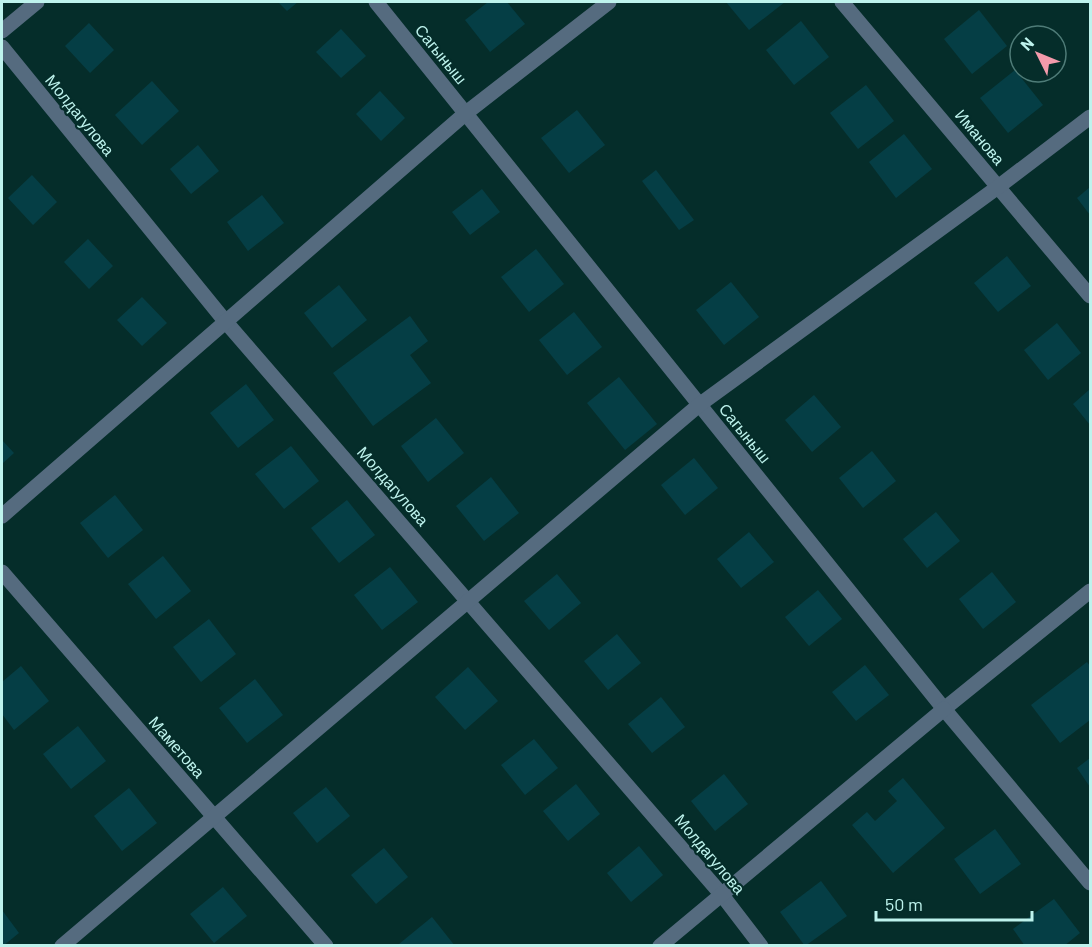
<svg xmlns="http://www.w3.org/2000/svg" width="1092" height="947" font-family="Barlow,sans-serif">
  <rect width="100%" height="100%" fill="#052d2a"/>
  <g fill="#053e45">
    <polygon points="278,2 298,2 287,11"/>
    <polygon points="488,2 507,2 525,24 490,52 465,20"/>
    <polygon points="726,2 785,2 749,30"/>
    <polygon points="979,10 1007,46 972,74 944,39"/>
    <polygon points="801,21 829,57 794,85 766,50"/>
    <polygon points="89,23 114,50 90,73 65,46"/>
    <polygon points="341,29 366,56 341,78 316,52"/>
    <polygon points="1015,70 1043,105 1008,133 980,98"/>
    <polygon points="152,81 179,111 142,145 115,115"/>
    <polygon points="866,85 894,121 858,149 830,113"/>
    <polygon points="380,91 405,118 381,141 356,114"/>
    <polygon points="577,110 605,145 569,173 541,138"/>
    <polygon points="904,134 932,169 896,198 869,162"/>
    <polygon points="198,145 219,171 191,194 170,169"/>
    <polygon points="656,170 694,220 679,230 642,181"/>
    <polygon points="32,175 57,202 33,225 8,198"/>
    <polygon points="1090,187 1090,215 1077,198"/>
    <polygon points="482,189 500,212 470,235 452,212"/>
    <polygon points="262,195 284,223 248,251 227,222"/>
    <polygon points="88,239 113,266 89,289 64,262"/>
    <polygon points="536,249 564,284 529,312 501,277"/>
    <polygon points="1007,256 1031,286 998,312 974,283"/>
    <polygon points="731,282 759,317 724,345 696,310"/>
    <polygon points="339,285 367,320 332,348 304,313"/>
    <polygon points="142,297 167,323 142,346 117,320"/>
    <polygon points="574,312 602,347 567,375 539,340"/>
    <polygon points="410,316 428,341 410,355 431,383 373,426 333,373"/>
    <polygon points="1057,323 1081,353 1048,380 1024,350"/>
    <polygon points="619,377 657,424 625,450 587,403"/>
    <polygon points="246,384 274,420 238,448 210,413"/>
    <polygon points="1090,389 1090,425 1073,404"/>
    <polygon points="814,395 841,427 812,452 785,420"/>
    <polygon points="436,418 464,453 428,482 401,446"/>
    <polygon points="2,440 14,453 2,464"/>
    <polygon points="291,446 319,481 284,509 255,474"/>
    <polygon points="872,451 896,481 863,508 839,478"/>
    <polygon points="694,458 718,488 685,515 661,485"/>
    <polygon points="491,477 519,513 484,541 456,506"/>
    <polygon points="115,495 143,530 108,558 80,523"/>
    <polygon points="347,500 375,535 339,563 311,528"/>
    <polygon points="936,512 960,541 927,568 903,539"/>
    <polygon points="749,532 774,562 741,588 717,559"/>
    <polygon points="163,556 191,591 156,619 128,584"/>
    <polygon points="390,567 418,602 382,630 354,595"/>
    <polygon points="992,572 1016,602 983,629 959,599"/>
    <polygon points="557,574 581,603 549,630 524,601"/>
    <polygon points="818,590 842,619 809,646 785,617"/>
    <polygon points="209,619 236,654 201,682 173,647"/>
    <polygon points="617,634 641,663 608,690 584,661"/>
    <polygon points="1087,662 1090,666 1090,720 1060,743 1031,705"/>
    <polygon points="865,665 889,695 856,721 832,692"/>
    <polygon points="21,666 49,701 14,730 2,714 2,682"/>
    <polygon points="468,667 498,701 465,730 435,697"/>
    <polygon points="255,679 283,715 247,743 219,708"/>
    <polygon points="661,697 685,727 652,753 628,724"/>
    <polygon points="78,726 106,761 71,789 43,754"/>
    <polygon points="534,739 558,768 525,795 501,765"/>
    <polygon points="1090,758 1090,787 1077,768"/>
    <polygon points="724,774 748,804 715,831 691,801"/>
    <polygon points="903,778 945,828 893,873 852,825 867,812 875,821 897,801 888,791"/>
    <polygon points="576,784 600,814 568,841 543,811"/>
    <polygon points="326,787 350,816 317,843 293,813"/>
    <polygon points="129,788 157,823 122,851 94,816"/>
    <polygon points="995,829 1021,864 980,894 954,859"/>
    <polygon points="639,846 663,875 631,902 607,873"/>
    <polygon points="384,848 408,877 376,904 351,875"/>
    <polygon points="821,881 847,916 805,946 780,912"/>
    <polygon points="223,887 247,916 214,943 190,914"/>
    <polygon points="1054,899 1080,933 1064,946 1025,946 1013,929"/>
    <polygon points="2,910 19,933 3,946 2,946"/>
    <polygon points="432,917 455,946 400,946 399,944"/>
  </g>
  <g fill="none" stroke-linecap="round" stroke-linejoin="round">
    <g stroke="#556b7f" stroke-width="15">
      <polyline points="376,2 944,709 1090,883"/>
      <polyline points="842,2 1090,296"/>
      <polyline points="2,31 37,2"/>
      <polyline points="2,47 225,321 722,895 761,946"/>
      <polyline points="2,516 466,113 609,2"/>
      <polyline points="2,572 326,946"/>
      <polyline points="944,709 1090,591"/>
      <polyline points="62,946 699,405 998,187 1090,117"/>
    </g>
    <polyline stroke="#556b7f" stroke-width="15" points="660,946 944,709"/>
  </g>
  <g text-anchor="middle" stroke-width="4.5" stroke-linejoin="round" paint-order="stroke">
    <g font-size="16" fill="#bef3ed" stroke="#052d2a">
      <text transform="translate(441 54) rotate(51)" y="6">Сагыныш</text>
      <text transform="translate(80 115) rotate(51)" y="6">Молдагулова</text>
      <text transform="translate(980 137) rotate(50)" y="6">Иманова</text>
      <text transform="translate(745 433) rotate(51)" y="6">Сагыныш</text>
      <text transform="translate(393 486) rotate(49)" y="6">Молдагулова</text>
      <text transform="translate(177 747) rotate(49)" y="6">Маметова</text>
      <text transform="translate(710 854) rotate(50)" y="6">Молдагулова</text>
    </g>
  </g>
  <rect width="1092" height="947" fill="none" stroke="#bef3ed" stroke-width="6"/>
  <g transform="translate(1038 54) rotate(313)"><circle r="28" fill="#052d2a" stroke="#4f7c78" stroke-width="1.5"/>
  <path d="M0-4.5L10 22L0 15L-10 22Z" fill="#f39aab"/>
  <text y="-9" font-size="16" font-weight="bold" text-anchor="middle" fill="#bef3ed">N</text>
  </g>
  <path d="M876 911v9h156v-9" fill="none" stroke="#bef3ed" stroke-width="3"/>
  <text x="885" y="911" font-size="18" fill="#bef3ed" stroke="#052d2a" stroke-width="4.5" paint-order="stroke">50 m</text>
</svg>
